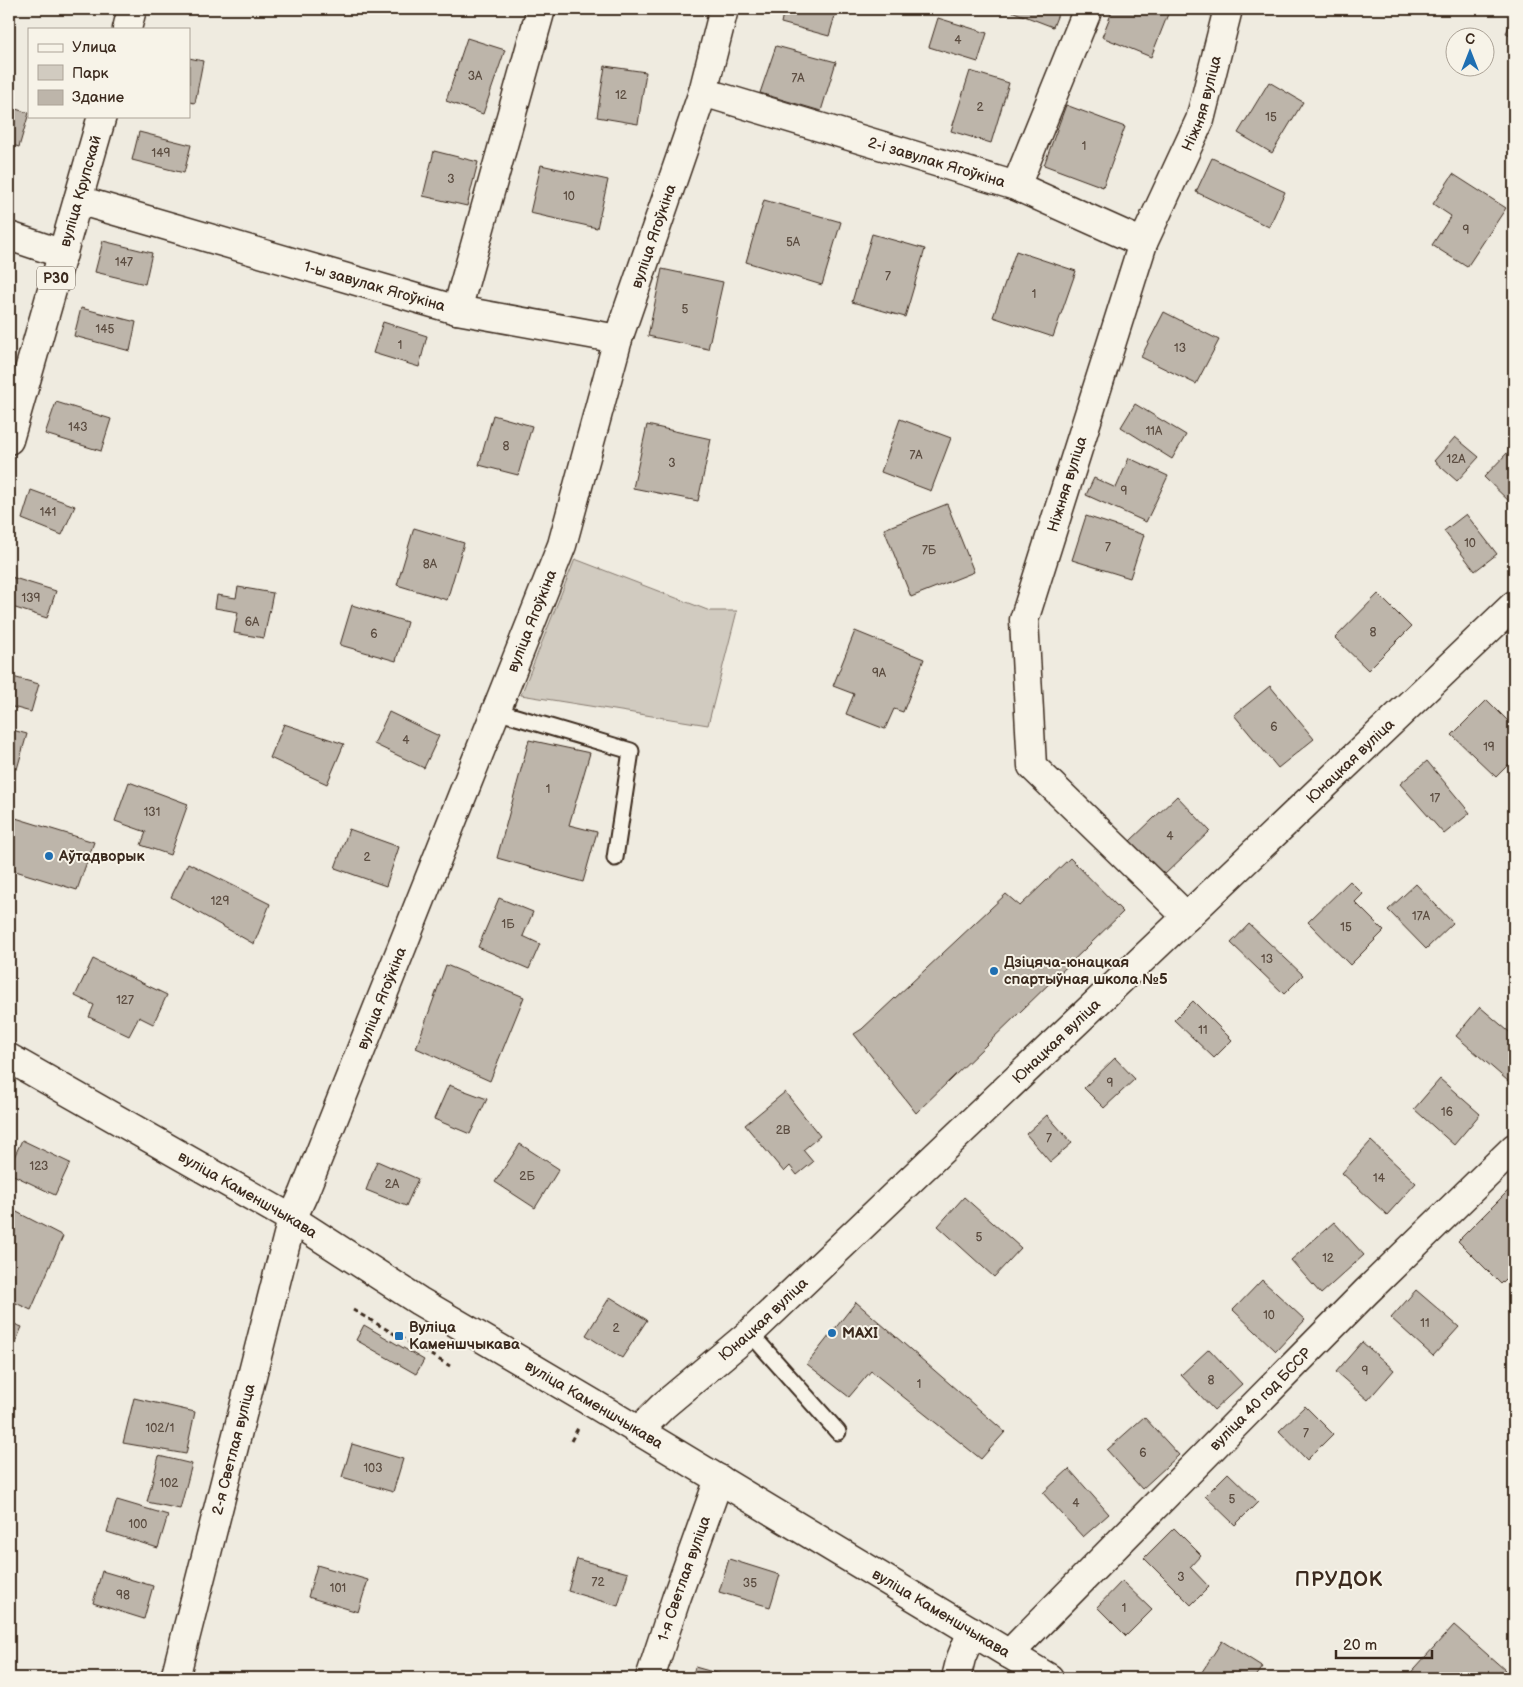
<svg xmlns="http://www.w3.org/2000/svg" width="1523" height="1687" font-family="'Balsamiq Sans',sans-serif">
  <rect width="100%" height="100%" fill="#efebe0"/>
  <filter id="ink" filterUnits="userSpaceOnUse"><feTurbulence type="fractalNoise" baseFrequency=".02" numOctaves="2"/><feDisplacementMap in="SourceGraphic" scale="10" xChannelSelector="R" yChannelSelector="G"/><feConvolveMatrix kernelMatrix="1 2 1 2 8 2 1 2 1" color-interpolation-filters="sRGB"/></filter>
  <g filter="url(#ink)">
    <polygon fill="#d1cbc0" stroke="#867a6f" points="575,559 710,611 737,611 708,725 521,695"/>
    <g fill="#bdb5aa" stroke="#3b2a1e">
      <polygon points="784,9 837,9 829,36 781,23"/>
      <polygon points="1006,9 1060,9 1053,27"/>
      <polygon points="1113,9 1170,9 1151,57 1102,37"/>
      <polygon points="1514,17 1514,37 1506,33"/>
      <polygon points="938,18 987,33 978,62 929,47"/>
      <polygon points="467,38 505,50 483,114 446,101"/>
      <polygon points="776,46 836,62 821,111 760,93"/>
      <polygon points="189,58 203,61 195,103 189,102"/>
      <polygon points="605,66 646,72 638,124 597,117"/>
      <polygon points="970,71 1009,83 991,143 951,131"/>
      <polygon points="1269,82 1303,102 1272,153 1238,133"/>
      <polygon points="1066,105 1125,127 1103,187 1044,165"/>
      <polygon points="9,107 29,113 19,147 9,144"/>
      <polygon points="139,132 191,145 184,173 132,160"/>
      <polygon points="434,151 478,162 467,206 423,196"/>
      <polygon points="1212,158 1285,192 1269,227 1196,192"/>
      <polygon points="541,165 608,180 597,228 530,213"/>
      <polygon points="1453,174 1506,208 1467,267 1432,245 1451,216 1433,204"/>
      <polygon points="764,200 841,222 822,285 746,262"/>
      <polygon points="872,234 925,249 905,317 852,302"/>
      <polygon points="103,241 152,253 145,284 95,272"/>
      <polygon points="1016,251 1076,271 1053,337 993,317"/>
      <polygon points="662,269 723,282 708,349 648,336"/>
      <polygon points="81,308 136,322 130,351 74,336"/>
      <polygon points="1164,312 1219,340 1196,384 1141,357"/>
      <polygon points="383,322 427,336 419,367 373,353"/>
      <polygon points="56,402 111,419 101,451 45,434"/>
      <polygon points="1135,404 1186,435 1172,459 1121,427"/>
      <polygon points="493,415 532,426 518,475 479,465"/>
      <polygon points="900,419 951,438 931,491 881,472"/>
      <polygon points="647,425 711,439 698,501 633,488"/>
      <polygon points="1455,437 1479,457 1457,481 1434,461"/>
      <polygon points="1509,451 1514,456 1514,506 1484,477"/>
      <polygon points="1129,458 1168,476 1146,522 1086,495 1094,478 1116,488"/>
      <polygon points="31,490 75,506 62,535 22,519"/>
      <polygon points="947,504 974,572 911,597 884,529"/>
      <polygon points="1466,514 1497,554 1475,571 1444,531"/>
      <polygon points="1086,516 1144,535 1130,578 1072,560"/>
      <polygon points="414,528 464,543 447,600 397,585"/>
      <polygon points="11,577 56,591 47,618 9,606 9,584"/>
      <polygon points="238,587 273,593 264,638 234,633 238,612 215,608 217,595 236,598"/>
      <polygon points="1378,594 1411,627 1368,670 1335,638"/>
      <polygon points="352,605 407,622 396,661 340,645"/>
      <polygon points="855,631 924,659 903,712 894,709 885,729 846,714 854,694 833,686"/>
      <polygon points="9,676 39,684 31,712 9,706"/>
      <polygon points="1270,686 1314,739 1278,768 1234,715"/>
      <polygon points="1487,700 1514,727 1514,759 1496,777 1452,735"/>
      <polygon points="389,712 439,736 424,768 374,744"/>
      <polygon points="284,724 344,744 327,784 270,758"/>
      <polygon points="9,729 27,734 17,769 9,767"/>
      <polygon points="529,740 590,753 569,825 597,832 583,882 497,858"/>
      <polygon points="1427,761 1470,813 1444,834 1400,784"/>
      <polygon points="129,782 188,804 170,855 141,845 146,832 115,821"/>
      <polygon points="1177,796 1210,831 1163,876 1130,841"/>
      <polygon points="9,816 94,842 77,890 9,869"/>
      <polygon points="349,829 399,847 386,886 335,868"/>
      <polygon points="1070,858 1123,912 916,1113 854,1034 862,1029 1006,894 1020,906"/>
      <polygon points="188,863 270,904 254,944 171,897"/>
      <polygon points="1350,881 1363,894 1355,902 1384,931 1350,965 1308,922"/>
      <polygon points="1416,884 1453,923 1426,949 1388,910"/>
      <polygon points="499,898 533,912 523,936 540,944 529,969 478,947"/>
      <polygon points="1249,924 1303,975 1284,994 1231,943"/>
      <polygon points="93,959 167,995 153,1024 139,1017 129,1036 89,1017 94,1005 75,996"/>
      <polygon points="446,965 524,997 490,1081 416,1048"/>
      <polygon points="1193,1001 1232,1040 1214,1058 1174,1020"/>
      <polygon points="1480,1007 1514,1036 1514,1074 1508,1081 1456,1036"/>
      <polygon points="1115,1058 1135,1079 1104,1108 1084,1088"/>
      <polygon points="1440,1079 1480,1114 1454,1145 1414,1109"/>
      <polygon points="449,1085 487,1099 470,1134 434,1119"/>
      <polygon points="785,1092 820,1136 803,1150 813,1162 797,1175 790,1166 784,1172 745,1125"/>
      <polygon points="1047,1115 1072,1143 1050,1162 1026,1134"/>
      <polygon points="22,1140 70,1163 55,1195 9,1173 9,1168"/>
      <polygon points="1371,1141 1416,1183 1387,1215 1342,1173"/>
      <polygon points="520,1144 559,1169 535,1208 495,1182"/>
      <polygon points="377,1161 418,1179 406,1206 366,1190"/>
      <polygon points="1509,1190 1514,1195 1514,1271 1501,1284 1458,1241"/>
      <polygon points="964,1197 1021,1248 994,1277 938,1226"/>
      <polygon points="9,1208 63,1236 31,1310 9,1300"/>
      <polygon points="1334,1222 1364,1255 1321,1294 1291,1260"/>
      <polygon points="1262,1280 1305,1320 1276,1351 1233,1310"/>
      <polygon points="1416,1290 1459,1327 1433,1356 1391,1318"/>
      <polygon points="610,1297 647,1320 622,1358 586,1335"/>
      <polygon points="856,1302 1005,1432 981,1459 871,1371 849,1397 807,1364"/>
      <polygon points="9,1322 22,1327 9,1357"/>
      <polygon points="364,1325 424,1360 416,1374 356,1340"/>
      <polygon points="1362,1342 1394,1370 1368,1400 1336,1372"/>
      <polygon points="1209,1349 1242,1384 1214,1410 1181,1375"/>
      <polygon points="134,1398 195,1412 186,1454 123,1443"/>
      <polygon points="1305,1406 1333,1434 1307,1460 1279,1431"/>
      <polygon points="1144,1417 1179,1455 1142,1489 1107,1450"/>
      <polygon points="352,1444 403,1459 393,1492 342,1477"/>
      <polygon points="159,1456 192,1464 180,1509 147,1502"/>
      <polygon points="1069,1469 1109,1514 1083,1537 1043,1493"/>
      <polygon points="1228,1473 1258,1502 1235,1525 1205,1496"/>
      <polygon points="117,1500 168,1515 158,1548 107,1532"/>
      <polygon points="1174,1528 1201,1555 1190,1567 1209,1587 1191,1605 1144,1558"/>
      <polygon points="577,1559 628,1573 618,1606 568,1591"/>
      <polygon points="729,1559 780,1575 770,1607 719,1592"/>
      <polygon points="317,1565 368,1580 358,1612 308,1597"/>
      <polygon points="102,1571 153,1586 144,1619 93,1603"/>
      <polygon points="1122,1581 1152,1610 1126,1636 1097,1607"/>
      <polygon points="1454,1625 1505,1670 1498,1678 1406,1678"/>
      <polygon points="1222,1641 1263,1667 1255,1678 1198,1678"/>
      <polygon points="695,1667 734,1678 692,1678"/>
    </g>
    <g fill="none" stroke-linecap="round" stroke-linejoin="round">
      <g stroke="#3b2a1e" stroke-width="19">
        <g id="service">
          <polyline points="496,711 631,751 615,858"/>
          <polyline points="750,1333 838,1432"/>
        </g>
      </g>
      <g stroke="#3b2a1e" stroke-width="31">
        <g id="minor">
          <path id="s1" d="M703,92L1016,186L1088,9"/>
          <polyline points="1016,186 1143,243"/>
          <path id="s2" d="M78,200L457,310L541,9"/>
          <polyline points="9,236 63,254"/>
          <polyline points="457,310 618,339"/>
          <path id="s3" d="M1187,917L1032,766L1024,620L1143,243L1200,120L1228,9"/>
          <path id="s4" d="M638,1431L663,1406L750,1333L1514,605"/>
          <path id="s5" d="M1009,1654L1366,1292L1514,1148"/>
          <path id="s6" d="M175,1678L292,1219L304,1193L562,545L618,339L703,92L724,9"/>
          <path id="s7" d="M650,1678L676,1599L719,1479"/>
          <polyline points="956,1678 961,1658 972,1631"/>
        </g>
      </g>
      <g stroke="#3b2a1e" stroke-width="31">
        <g id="tertiary">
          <path id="s8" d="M9,1058L292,1219L419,1301L594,1404L1049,1678"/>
        </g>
      </g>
      <g stroke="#3b2a1e" stroke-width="31">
        <g id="primary">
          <polyline points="127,29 132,9"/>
          <path id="s9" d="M9,440L102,116"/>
        </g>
      </g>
      <g stroke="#3b2a1e" stroke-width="3" stroke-dasharray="5 4" stroke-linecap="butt">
        <polyline points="353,1310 450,1366"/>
        <polyline points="571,1441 578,1428"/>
      </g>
      <use href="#service" stroke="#f7f3e8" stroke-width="15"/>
      <use href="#minor" stroke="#f7f3e8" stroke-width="28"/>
      <use href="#tertiary" stroke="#f7f3e8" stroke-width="28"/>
      <use href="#primary" stroke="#f7f3e8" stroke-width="28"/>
    </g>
  </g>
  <g fill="#1f6fb2" stroke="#f7f3e8" stroke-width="2">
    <circle cx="49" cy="856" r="5"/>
    <circle cx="994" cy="971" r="5"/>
    <circle cx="832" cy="1333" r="5"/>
    <rect x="394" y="1331" width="10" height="10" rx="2.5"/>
  </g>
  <g text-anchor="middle" stroke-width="4" stroke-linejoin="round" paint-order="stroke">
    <g font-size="12" fill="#5c4d41">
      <text x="958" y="44">4</text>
      <text x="475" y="80">3А</text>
      <text x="798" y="82">7А</text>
      <text x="621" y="99">12</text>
      <text x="980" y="111">2</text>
      <text x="1271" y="121">15</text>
      <text x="1084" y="150">1</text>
      <text x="161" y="157">149</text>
      <text x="451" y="183">3</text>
      <text x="569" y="200">10</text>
      <text x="1466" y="234">9</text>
      <text x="793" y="246">5А</text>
      <text x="124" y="266">147</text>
      <text x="888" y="280">7</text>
      <text x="1034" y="298">1</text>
      <text x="685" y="313">5</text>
      <text x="105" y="333">145</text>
      <text x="400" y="349">1</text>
      <text x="1180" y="352">13</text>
      <text x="78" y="431">143</text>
      <text x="1154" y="435">11А</text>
      <text x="506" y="450">8</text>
      <text x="916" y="459">7А</text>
      <text x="1456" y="463">12А</text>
      <text x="672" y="467">3</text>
      <text x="1124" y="495">9</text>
      <text x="48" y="516">141</text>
      <text x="1470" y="547">10</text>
      <text x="1108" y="551">7</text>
      <text x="929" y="554">7Б</text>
      <text x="430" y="568">8А</text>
      <text x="31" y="602">139</text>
      <text x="252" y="626">6А</text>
      <text x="1373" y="636">8</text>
      <text x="374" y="638">6</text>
      <text x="879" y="677">9А</text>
      <text x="1274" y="731">6</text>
      <text x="406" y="744">4</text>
      <text x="1489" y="751">19</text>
      <text x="548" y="793">1</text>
      <text x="1435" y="802">17</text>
      <text x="152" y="816">131</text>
      <text x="1170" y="840">4</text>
      <text x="367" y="861">2</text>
      <text x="220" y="905">129</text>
      <text x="1421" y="920">17А</text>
      <text x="508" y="928">1Б</text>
      <text x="1346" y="931">15</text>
      <text x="1267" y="963">13</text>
      <text x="125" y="1004">127</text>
      <text x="1203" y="1034">11</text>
      <text x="1110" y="1087">9</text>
      <text x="1447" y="1116">16</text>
      <text x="783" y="1134">2В</text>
      <text x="1049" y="1142">7</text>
      <text x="39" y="1170">123</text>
      <text x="527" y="1180">2Б</text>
      <text x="1379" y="1182">14</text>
      <text x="392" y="1188">2А</text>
      <text x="979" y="1241">5</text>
      <text x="1328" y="1262">12</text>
      <text x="1269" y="1319">10</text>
      <text x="1425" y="1327">11</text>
      <text x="616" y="1332">2</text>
      <text x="1365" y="1375">9</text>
      <text x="1211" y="1384">8</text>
      <text x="919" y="1388">1</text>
      <text x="160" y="1432">102/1</text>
      <text x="1306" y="1437">7</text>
      <text x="1143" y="1457">6</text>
      <text x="373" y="1472">103</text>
      <text x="169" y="1487">102</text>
      <text x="1232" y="1503">5</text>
      <text x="1076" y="1507">4</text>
      <text x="138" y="1528">100</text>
      <text x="1181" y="1581">3</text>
      <text x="598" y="1586">72</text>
      <text x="750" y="1587">35</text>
      <text x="338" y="1592">101</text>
      <text x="123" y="1599">98</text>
      <text x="1124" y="1612">1</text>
    </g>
    <rect fill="#f7f3e8" stroke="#73665b" stroke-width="1" x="37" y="266.5" width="38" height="23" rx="4"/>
    <g font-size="14" font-weight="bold" fill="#3b2a1e">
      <text x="56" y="283">Р30</text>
    </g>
    <g font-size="15" fill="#3b2a1e" stroke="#f7f3e8">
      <text dy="5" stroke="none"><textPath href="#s3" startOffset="910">Ніжняя вуліца</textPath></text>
      <text dy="5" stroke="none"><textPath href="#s1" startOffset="244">2-і завулак Ягоўкіна</textPath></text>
      <text dy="5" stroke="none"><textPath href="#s9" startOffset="259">вуліца Крупскай</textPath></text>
      <text dy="5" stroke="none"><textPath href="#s6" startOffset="1522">вуліца Ягоўкіна</textPath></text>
      <text dy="5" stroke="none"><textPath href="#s2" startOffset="309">1-ы завулак Ягоўкіна</textPath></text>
      <text dy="5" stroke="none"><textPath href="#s3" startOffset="505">Ніжняя вуліца</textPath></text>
      <text dy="5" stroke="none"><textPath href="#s6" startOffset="1118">вуліца Ягоўкіна</textPath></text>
      <text dy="5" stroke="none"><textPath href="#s4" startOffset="978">Юнацкая вуліца</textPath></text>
      <text dy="5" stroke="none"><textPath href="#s6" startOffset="712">вуліца Ягоўкіна</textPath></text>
      <text dy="5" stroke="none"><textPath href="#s4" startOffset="572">Юнацкая вуліца</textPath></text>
      <text dy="5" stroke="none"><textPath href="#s8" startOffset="275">вуліца Каменшчыкава</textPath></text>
      <text dy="5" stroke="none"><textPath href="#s4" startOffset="168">Юнацкая вуліца</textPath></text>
      <text dy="5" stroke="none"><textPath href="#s5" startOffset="358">вуліца 40 год БССР</textPath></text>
      <text dy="5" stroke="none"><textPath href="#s8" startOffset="680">вуліца Каменшчыкава</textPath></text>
      <text dy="5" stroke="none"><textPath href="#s6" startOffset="236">2-я Светлая вуліца</textPath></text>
      <text dy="5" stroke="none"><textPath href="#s7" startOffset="105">1-я Светлая вуліца</textPath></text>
      <text dy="5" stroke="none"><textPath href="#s8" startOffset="1085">вуліца Каменшчыкава</textPath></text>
    </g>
    <g font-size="15" font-weight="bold" fill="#3b2a1e" stroke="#f7f3e8" text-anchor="start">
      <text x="59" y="861">Аўтадворык</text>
      <text x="1004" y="967">Дзіцяча-юнацкая<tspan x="1004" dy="17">спартыўная школа №5</tspan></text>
      <text x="409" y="1332">Вуліца<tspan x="409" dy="17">Каменшчыкава</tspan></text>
      <text x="842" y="1338">MAXI</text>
    </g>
    <g font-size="20" font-weight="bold" letter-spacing="1" fill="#3b2a1e" stroke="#f7f3e8">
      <text x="1339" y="1586">ПРУДОК</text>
    </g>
  </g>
  <rect width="1523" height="1687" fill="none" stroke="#f7f3e8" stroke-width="30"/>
  <rect x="15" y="15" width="1493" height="1657" fill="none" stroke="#3b2a1e" stroke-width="2" filter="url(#ink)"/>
  <rect x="28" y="28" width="162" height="90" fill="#f7f3e8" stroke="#aca397"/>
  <rect x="38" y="44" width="25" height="8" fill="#f7f3e8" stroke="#aca397"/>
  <text x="72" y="52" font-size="15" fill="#3b2a1e">Улица</text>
  <rect x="38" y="65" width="25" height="15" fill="#d1cbc0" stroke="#aca397"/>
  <text x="72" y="78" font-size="15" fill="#3b2a1e">Парк</text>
  <rect x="38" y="90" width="25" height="15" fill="#bdb5aa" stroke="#aca397"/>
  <text x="72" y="102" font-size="15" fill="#3b2a1e">Здание</text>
  <g transform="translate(1470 52)"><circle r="24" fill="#f7f3e8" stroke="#aca397"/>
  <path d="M0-4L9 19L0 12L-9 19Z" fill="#1f6fb2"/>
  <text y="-8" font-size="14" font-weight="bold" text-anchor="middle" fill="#3b2a1e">С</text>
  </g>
  <path d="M1336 1650v8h96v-8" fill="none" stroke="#3b2a1e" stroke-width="2.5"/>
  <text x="1343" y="1650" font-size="15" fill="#3b2a1e" stroke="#f7f3e8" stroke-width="4" paint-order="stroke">20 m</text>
</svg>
